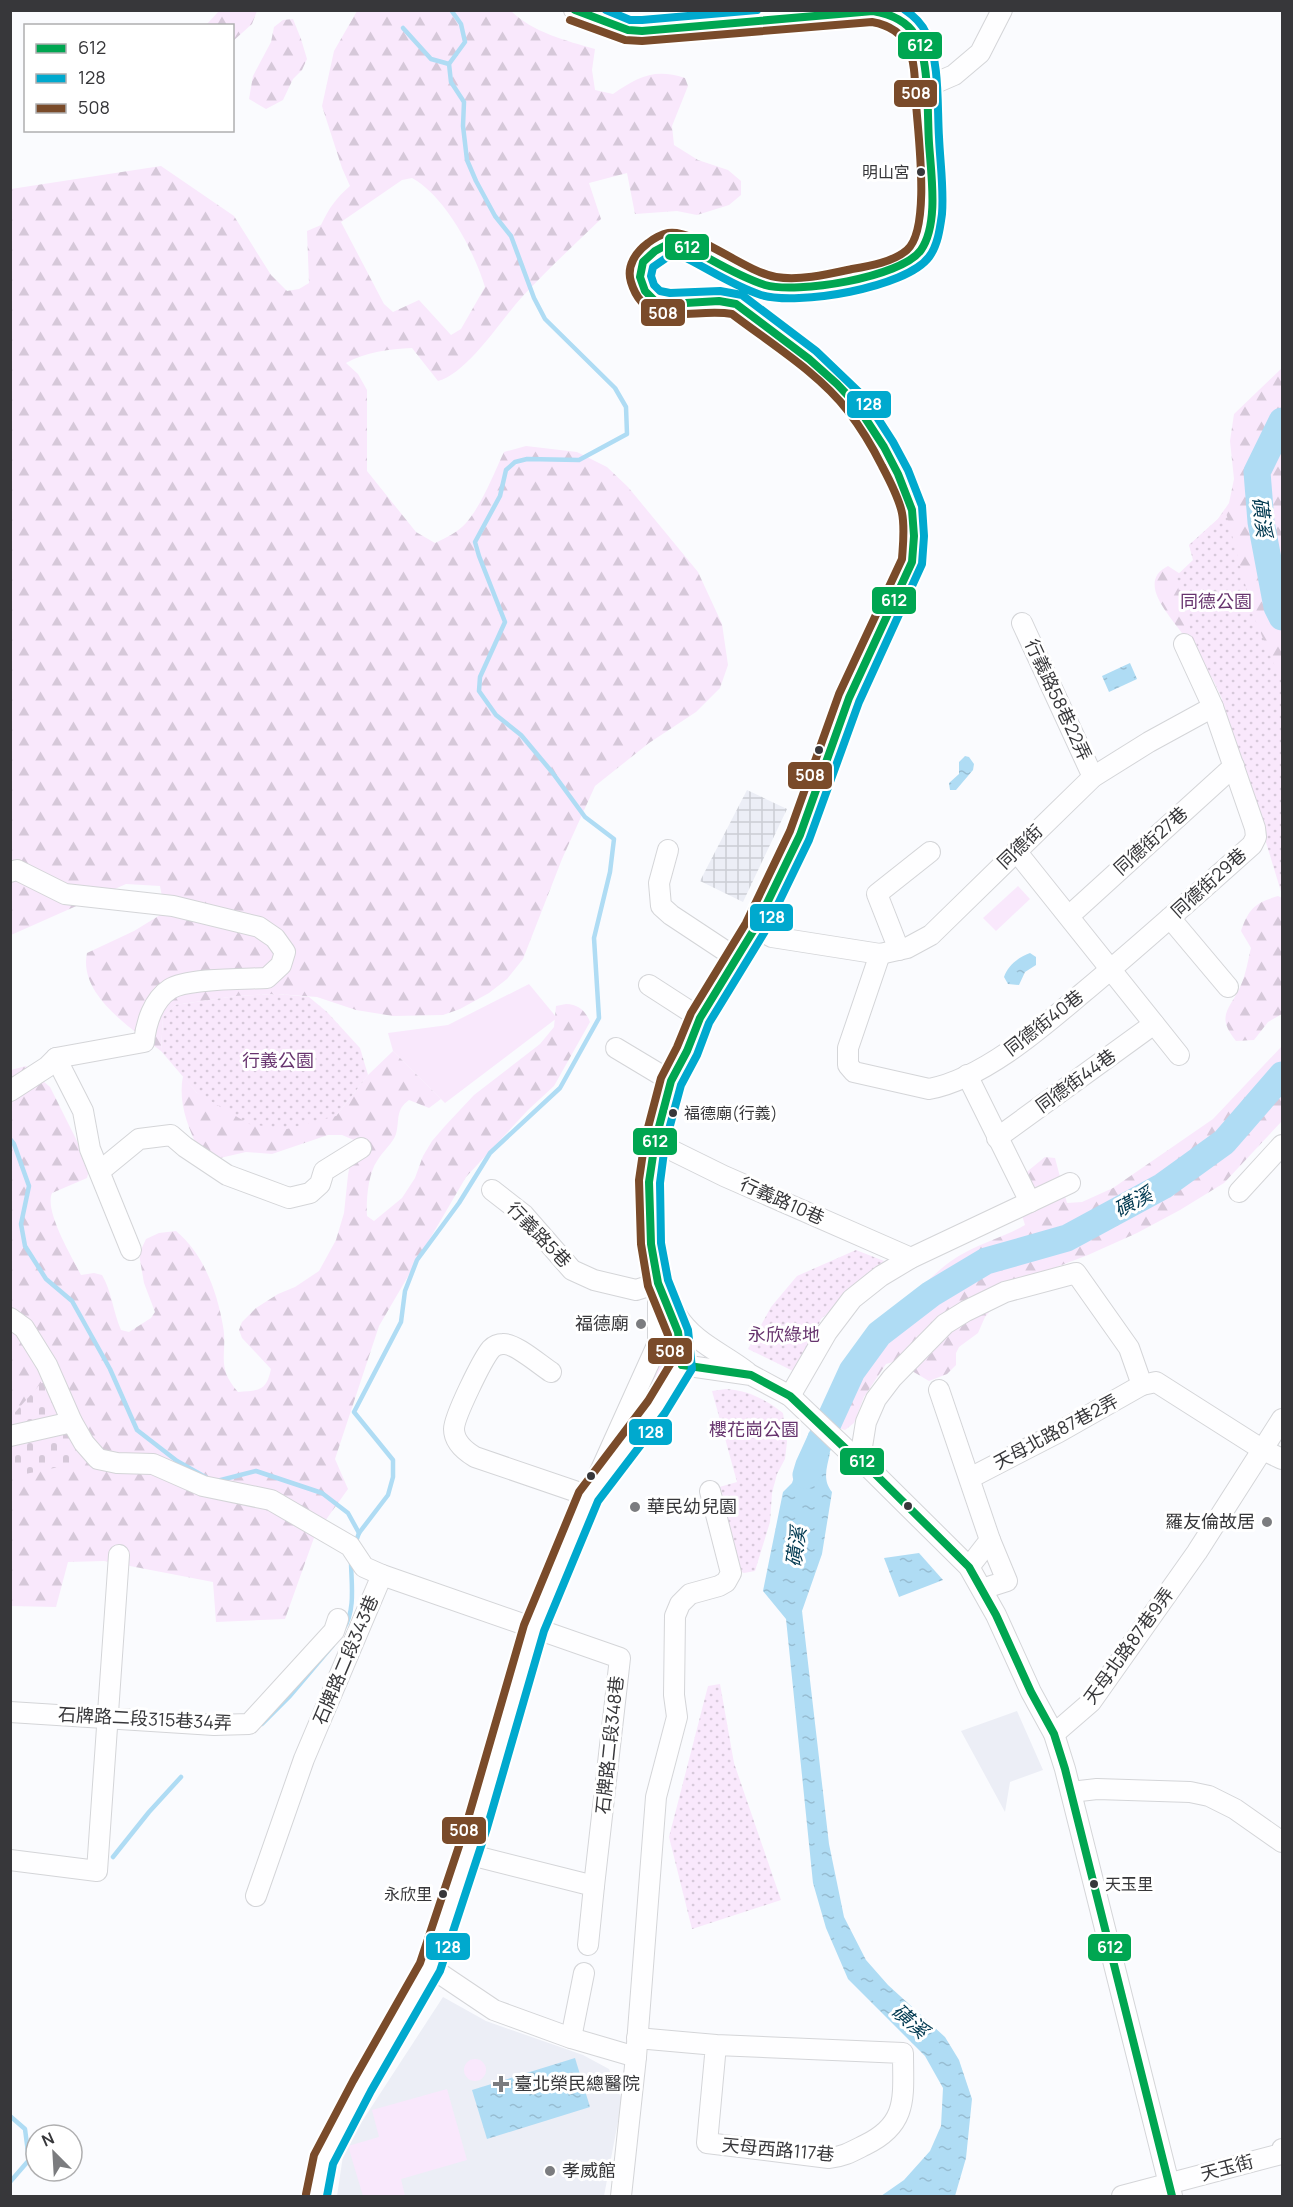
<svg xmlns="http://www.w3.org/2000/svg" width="1293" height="2207" font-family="Manrope,'Noto Sans TC',sans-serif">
  <defs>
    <pattern id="industrial-grid" width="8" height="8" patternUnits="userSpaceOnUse" patternTransform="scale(1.5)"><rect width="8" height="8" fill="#eceef6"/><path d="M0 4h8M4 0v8" fill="none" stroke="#cbcdd4"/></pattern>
    <pattern id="forest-firs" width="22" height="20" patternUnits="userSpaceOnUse" patternTransform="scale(1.5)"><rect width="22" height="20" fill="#f9e8fc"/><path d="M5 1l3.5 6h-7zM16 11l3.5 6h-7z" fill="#d6c8d9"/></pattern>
    <pattern id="cemetery-stones" width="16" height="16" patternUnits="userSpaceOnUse" patternTransform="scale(1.5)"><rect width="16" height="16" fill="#f9e8fc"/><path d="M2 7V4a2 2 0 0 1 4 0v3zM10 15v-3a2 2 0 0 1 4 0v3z" fill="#d6c8d9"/></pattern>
    <pattern id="park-dots" width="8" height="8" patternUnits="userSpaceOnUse" patternTransform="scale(1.5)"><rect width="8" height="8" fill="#f9e8fc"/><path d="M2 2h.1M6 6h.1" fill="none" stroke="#d6c8d9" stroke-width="1.8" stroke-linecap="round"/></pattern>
    <pattern id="water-ripples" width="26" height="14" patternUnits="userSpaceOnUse" patternTransform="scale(1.5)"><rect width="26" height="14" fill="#afdcf4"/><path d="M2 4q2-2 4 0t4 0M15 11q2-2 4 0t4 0" fill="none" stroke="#97bdd2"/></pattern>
  </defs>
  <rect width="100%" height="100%" fill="#fafbfe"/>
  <g fill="#eceef6">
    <polygon points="1017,1711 1043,1770 1010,1782 1005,1812 961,1731"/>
    <polygon points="443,1997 486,2021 583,2055 609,2069 622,2100 604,2196 337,2196 344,2149"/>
  </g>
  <polygon fill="url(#industrial-grid)" points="747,790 787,809 743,902 700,881"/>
  <g fill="#f9e8fc">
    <polygon points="1018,886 1030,899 996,931 983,918"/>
    <polygon points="529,984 557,1018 445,1103 393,1051 388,1033 448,1025"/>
    <circle cx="475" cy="2070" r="11"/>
    <polygon points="447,2089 467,2160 401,2179 405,2196 363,2196 348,2146 379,2137 372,2110"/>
  </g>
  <g fill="url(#forest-firs)" fill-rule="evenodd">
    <polygon points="219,11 219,10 257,11 252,24 233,41 232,26 206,25"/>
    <path d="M357,11H511C532,32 567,41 595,49L592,70L595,90L613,94C638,77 654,68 685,78L688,86L672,126L674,145L698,160L728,170L741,181V195L729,205L697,215L677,211L635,214L627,173L589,183L601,219C574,245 547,270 522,297C500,321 468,373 438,381L412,348C390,349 365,352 346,363L358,374L367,390V471L416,532L435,543C446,538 458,532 466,523C483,503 493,475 504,452L526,446L577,452L607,467L628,487L698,572L722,624L728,665L720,688L696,712L649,743L595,786L562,859L523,959L507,979L489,993L460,1009L443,1015L393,1016L356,1010L317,997L277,994L236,996L175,1005L163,1017L161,1051C132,1029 78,995 87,953L134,931L165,912L160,886L126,884L11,935V189L161,166L234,216L271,275L287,291L299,289L309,283L307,231L321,225C329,208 336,198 350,186L342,168L322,106L334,51ZM412,178C446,197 474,251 485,287L461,329L451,335L419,300L393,312L384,304L341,222L402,180Z"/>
    <polygon points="293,19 301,39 307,59 302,70 293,79 283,100 266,109 249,99 253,76 271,42 274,27 283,20"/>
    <path d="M1282,368V852L1275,851L1262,838L1219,701L1236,695L1217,677H1204C1198,665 1193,651 1186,639C1174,619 1134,583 1168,566L1185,577H1200L1189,545L1218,519L1229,503L1234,479L1230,441L1234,414Z"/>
    <path d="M1278,896L1282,898V1014L1268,1022L1254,1040L1236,1041C1215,1015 1230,1010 1241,985C1246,974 1248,960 1251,948L1241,931C1249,908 1255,903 1278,896Z"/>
    <path d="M566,1004C578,1004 586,1011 590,1022L554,1086L528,1110L466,1177L379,1326L335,1459L348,1489L315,1535L285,1619L216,1622L213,1582L104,1561L68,1562L56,1607L11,1606V1070L26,1066L50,1087L90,1167L87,1178L52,1193C44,1211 72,1257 81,1275L94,1273L102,1275C112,1292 113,1312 121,1330L129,1332L151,1318L155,1312L144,1283L139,1254L146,1239L159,1233L176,1231C203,1253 217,1291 223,1326C228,1354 215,1366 238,1392C259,1390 266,1392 271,1369L242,1338L239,1330L242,1322L256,1308L278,1294L295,1287L319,1271L336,1240L344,1213L348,1175L354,1140L342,1135H328L272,1154L246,1152L220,1158L198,1148C187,1125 178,1101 183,1076L197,1093L336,1116L368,1075L393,1051L441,1099L429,1108L409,1100C395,1110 400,1120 396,1134C393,1143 382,1152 377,1161C368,1174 366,1201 367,1216L374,1221L402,1198L415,1178L423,1156L432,1141L445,1126L474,1095L540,1044L554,1027L556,1006Z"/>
    <path d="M1282,1046V1121L1224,1183L1180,1210L1137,1233L1088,1255L1025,1279L995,1306L985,1317L978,1333L959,1347L956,1353V1365L947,1374L929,1381L912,1371L900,1360L886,1364L864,1397L854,1423L845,1430L836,1427L821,1410C846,1361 878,1326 919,1289C934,1275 948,1261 966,1252C985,1242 1006,1236 1025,1225L1012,1184L1045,1157L1055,1158L1067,1203L1082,1202L1113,1188L1213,1119Z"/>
  </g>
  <polygon fill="url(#cemetery-stones)" points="50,1373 76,1409 78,1463 11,1477 11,1417"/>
  <g fill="url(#park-dots)">
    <polygon points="1225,509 1254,617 1282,683 1282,895 1223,701 1192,635 1175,577 1193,560 1189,545 1218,519"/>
    <polygon points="277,994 309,997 327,1012 360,1048 368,1075 336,1116 287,1129 249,1124 197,1093 161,1051 163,1017 175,1005 236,996"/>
    <polygon points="856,1250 884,1261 840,1303 821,1319 807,1350 793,1371 748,1349 771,1307 797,1276"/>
    <polygon points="667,1328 673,1352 671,1359 638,1415 633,1413"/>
    <path d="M726,1389C748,1390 766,1400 783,1413L787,1442L785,1459L777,1474L772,1493L770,1522L755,1571L744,1573L737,1570L716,1488L737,1482L712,1391Z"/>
    <polygon points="720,1684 734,1763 781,1900 692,1929 669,1837 708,1686"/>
  </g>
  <g fill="url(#water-ripples)">
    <polygon points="1130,663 1137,679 1109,692 1102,676"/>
    <polygon points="965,756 969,757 974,764 973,770 956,790 950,790 949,783 959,774 959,762"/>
    <path d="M1030,953L1036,957V965L1025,972L1019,985L1008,984L1004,977C1008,965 1019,957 1030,953Z"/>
    <path d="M809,1432L830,1453C827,1467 822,1480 832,1492L822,1554L802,1611L829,1844L844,1917L866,1960L888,1985L945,2037L959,2060L972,2099L966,2158L955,2196H881L904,2180L930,2151L941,2126L943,2088L925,2056L848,1979L826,1928L813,1883L786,1619L763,1591L783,1492L792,1483Z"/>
    <polygon points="919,1553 943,1580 899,1597 884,1558"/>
    <polygon points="575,2058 590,2107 487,2139 472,2090"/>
  </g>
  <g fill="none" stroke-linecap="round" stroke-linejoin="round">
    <g stroke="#afdcf4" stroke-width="4.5">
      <polyline points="403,28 431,59 449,64"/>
      <polyline points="10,1139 14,1144 29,1186 21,1224 25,1246 46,1279 72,1301 110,1369 137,1430 177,1461 207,1478"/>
      <polyline points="217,1481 256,1471 322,1493 348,1513 359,1533"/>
      <polyline points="355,1544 359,1533 388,1495 393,1477 393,1460 354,1412 401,1322 405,1291 417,1260 459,1203 490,1153 560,1088 599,1018 594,938 610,872 614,839 585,817 552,772 521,735 496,715 479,691 480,677 505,622 479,556 475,542 500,496 506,470 515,462 527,459 579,460 627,434 626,407 615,388 545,319 534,298 511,236 495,216 476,181 467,160 463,126 464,102 451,82 449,64 465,42 461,24 451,10"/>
      <path d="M344,1628C356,1610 351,1581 351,1560"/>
      <polyline points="262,1724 289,1697 333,1645"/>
      <polyline points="113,1857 149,1812 181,1777"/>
      <polyline points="10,2116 25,2129 29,2160 10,2182"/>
    </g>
    <g stroke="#afdcf4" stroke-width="27">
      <polyline points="1282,421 1257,472 1261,522 1277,607 1282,617"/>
      <polyline points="806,1475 809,1465 852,1371 879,1334 931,1294 986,1261 1067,1238 1163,1186 1224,1142 1282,1075"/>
    </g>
    <g stroke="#d4d5d8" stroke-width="22">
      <g id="minor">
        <path d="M574,10L628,30L642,31L873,11C892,14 907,20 917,38C927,57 927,123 929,147C931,176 937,225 921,250C907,272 857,280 833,283C812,285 786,292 765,285C737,276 711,258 683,245L670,243L655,251L643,262L640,277L645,291L655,301L669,304L719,301L736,304L809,359L837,384L856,404L884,447L898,474L912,510L914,536L912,562L849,698L800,835L755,928L700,1018L687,1051L671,1081L655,1142L649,1182L651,1244L658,1283V1343L589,1496"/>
        <polyline points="924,88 954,75 980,53 1002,10"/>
        <polyline points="1022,623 1093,777"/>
        <polyline points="668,850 659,883 661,906 671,915 736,958"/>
        <polyline points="1016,851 1179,1055"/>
        <path d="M10,872L17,870L65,894L173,906L259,927L275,938L285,952L281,965L267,978C245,979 187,978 170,989C153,1000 146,1023 144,1042L56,1058L47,1067L10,1091"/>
        <polyline points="1069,916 1234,766"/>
        <polyline points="1170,918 1228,987"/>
        <polyline points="755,928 772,937 880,954 907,948 931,935 1093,777 1149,742 1213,707 1184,644"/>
        <polyline points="899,950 877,894 930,852"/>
        <path d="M880,954L848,1048V1065L854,1072L929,1089C982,1079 1039,1030 1079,996C1138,947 1195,896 1252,845L1256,837L1255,828L1213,707"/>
        <polyline points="649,985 700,1018"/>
        <polyline points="616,1048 671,1081"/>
        <polyline points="56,1058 83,1111 90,1149 131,1250"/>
        <polyline points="967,1075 1030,1202"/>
        <polyline points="997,1138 1154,1024"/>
        <polyline points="655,1142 724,1176 911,1258"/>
        <polyline points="100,1171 139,1139 171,1135 185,1147 227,1175 289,1198 310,1193 320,1184 324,1171 361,1148"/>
        <polyline points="492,1190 524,1215 572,1270 594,1280 636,1290 658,1283"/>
        <polyline points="1239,1192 1282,1145"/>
        <path d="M676,1314C694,1343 721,1352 747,1372"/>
        <polyline points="10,1318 24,1328 47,1365 72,1422 84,1443 98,1459 117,1463 153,1464 203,1486 271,1500 350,1546 364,1567 382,1575"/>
        <polyline points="682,1365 751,1375 790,1396 848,1451 860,1459 969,1567 996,1615 1031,1692 1054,1734 1065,1769 1172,2196"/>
        <path d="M551,1372C540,1365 515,1343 503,1344C499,1344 494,1346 491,1349C482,1360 454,1417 454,1429C454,1442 465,1451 475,1457L589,1496"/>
        <polyline points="939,1390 990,1540 969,1567"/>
        <polyline points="790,1396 827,1332 852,1299 881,1276 911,1258 1070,1183"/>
        <polyline points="10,1436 72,1422"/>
        <polyline points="860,1459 866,1422 876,1399 892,1378 945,1324 966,1311 1005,1292 1076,1273 1129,1348 1142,1385"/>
        <polyline points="970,1478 1059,1432 1142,1385 1156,1382 1263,1450 1282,1459"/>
        <polyline points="982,1589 1007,1581 990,1540"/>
        <polyline points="10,1712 214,1725 249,1724 334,1631 338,1619"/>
        <polyline points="1054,1734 1091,1702 1197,1552 1282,1419"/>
        <polyline points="1071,1792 1097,1789 1190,1792 1209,1796 1235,1809 1282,1842"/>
        <polyline points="467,1854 594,1886 588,1945"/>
        <polyline points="10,1860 97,1871 119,1555"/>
        <polyline points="256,1896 304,1759 382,1575 620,1658 594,1886"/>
        <polyline points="430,1967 494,2010 571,2038 636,2057"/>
        <polyline points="571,2038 584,1973"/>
        <path d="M637,2038L716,2045L903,2053C903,2096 909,2124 865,2145C853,2151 843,2157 829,2158L707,2143L716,2045"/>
        <polyline points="316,2196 323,2160 362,2086 430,1967 477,1825 534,1628 589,1496 657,1407 682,1365 678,1332 662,1294"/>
        <polyline points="621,2196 636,2057 656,1797 677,1717 674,1695 675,1616 680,1604 690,1594 719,1586 726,1582 731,1573 710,1491"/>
        <polyline points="1122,2196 1281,2154 1282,2149"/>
      </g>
    </g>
    <use href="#minor" stroke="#fefeff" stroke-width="20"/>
    <g stroke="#fff" stroke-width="12">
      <g id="bus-1">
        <path d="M575,10L628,30L642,31L873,11C890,14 906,20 915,35C930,58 927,115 929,143C931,174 939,224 921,250C901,278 796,294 765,285C736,276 710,258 683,245L670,243L655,251L643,262L640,277L645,291L655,301L669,304L719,301L736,304L809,359L837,384L856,404L884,447L898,474L912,510L914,536L912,562L849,698L800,835L755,928L700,1018L687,1051L671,1081L655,1142L649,1182L651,1244L658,1283L678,1332L682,1365"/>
        <polyline points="682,1365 751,1375 790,1396 848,1451 860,1459 969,1567 996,1615 1031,1692 1054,1734 1065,1769 1172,2196"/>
      </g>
    </g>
    <g stroke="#fff" stroke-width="12">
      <g id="bus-2">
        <polyline points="606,10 630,20 642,20 757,10"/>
        <path d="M327,2196L333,2164L371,2091L440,1971L487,1828L544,1631L598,1501L665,1413L692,1369L688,1330L668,1280L661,1243L660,1183L665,1144L681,1085L697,1055L709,1023L764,933L809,840L859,702L922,564L924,536L922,506L908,470L893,442L864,397L816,351L742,295L720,291L670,293L660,291L654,285L651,276L653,267L672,254L680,255C707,268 733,286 761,295C797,306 906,288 929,257C938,245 940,228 942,214C944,188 940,162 939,137C937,106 940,61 926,33C922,24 914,16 905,10"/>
      </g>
    </g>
    <g stroke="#fff" stroke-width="12">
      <path id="bus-3" d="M306,2194L314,2155L353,2081L420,1963L467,1822L524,1625L579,1492L648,1401L671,1363L668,1335L648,1286L641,1244L639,1180L645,1139L661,1078L677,1047L691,1013L746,923L790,831L839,694L902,559C903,544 905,528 902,513C899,498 890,481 882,466C873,448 861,428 848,411C819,373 770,343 732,314C694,307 646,332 631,282C626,266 636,252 648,243C653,239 662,234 668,233C693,228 745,272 776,277C800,281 829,274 852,269C870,266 893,262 907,250C931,229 918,135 916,103C914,66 917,30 872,22L642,41L625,40L570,20"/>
    </g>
    <use href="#bus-1" stroke="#00a651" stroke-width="8"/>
    <use href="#bus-2" stroke="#00a9ce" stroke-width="8"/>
    <use href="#bus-3" stroke="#7a4b2a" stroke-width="8"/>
  </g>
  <g fill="#37373a" stroke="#fff" stroke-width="2">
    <circle cx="921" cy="172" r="5"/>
    <circle cx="819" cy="750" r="5"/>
    <circle cx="673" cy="1113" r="5"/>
    <circle cx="591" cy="1476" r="5"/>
    <circle cx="908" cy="1506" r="5"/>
    <circle cx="1094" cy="1884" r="5"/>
    <circle cx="443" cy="1894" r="5"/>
  </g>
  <g fill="#7b7c7f" stroke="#fff" stroke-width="2">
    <circle cx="641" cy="1324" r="6"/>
    <circle cx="635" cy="1507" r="6"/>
    <circle cx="1267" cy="1522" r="6"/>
    <path d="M498 2075h6v6h6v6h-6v6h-6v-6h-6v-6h6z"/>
    <circle cx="550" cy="2171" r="6"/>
  </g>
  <g text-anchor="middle" stroke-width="6" stroke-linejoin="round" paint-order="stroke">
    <g font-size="16" fill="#37373a" stroke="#fff" text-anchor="end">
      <text x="910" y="178">明山宮</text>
      <text x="684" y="1119" text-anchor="start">福德廟(行義)</text>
      <text x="1105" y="1890" text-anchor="start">天玉里</text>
      <text x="432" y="1900">永欣里</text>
    </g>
    <g font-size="18" fill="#67346e" stroke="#fff">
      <text x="1216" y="608">同德公園</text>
      <text x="278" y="1067">行義公園</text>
      <text x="784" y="1341">永欣綠地</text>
      <text x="754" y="1436">櫻花崗公園</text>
    </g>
    <g font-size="18" fill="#37373a" stroke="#fff">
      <text transform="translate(1058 700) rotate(65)" y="6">行義路58巷22弄</text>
      <text transform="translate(1151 841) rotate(-42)" y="6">同德街27巷</text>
      <text transform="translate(1020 847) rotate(-44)" y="6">同德街</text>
      <text transform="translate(1209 883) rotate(-42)" y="6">同德街29巷</text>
      <text transform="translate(1044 1023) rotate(-38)" y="6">同德街40巷</text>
      <text transform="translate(1076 1081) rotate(-36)" y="6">同德街44巷</text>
      <text transform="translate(782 1201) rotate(24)" y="6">行義路10巷</text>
      <text transform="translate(539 1235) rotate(46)" y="6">行義路5巷</text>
      <text transform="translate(1056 1432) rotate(-28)" y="6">天母北路87巷2弄</text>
      <text transform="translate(1129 1646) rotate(-54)" y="6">天母北路87巷9弄</text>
      <text transform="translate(346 1660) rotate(-67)" y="6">石牌路二段343巷</text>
      <text transform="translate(145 1719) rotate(3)" y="6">石牌路二段315巷34弄</text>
      <text transform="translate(610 1745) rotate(-84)" y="6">石牌路二段348巷</text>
      <text transform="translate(778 2150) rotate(5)" y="6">天母西路117巷</text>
      <text transform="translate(1227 2168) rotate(-15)" y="6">天玉街</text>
    </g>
    <g font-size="18" fill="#37373a" stroke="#fff" text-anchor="start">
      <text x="629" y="1330" text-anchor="end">福德廟</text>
      <text x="647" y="1513">華民幼兒園</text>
      <text x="1255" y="1528" text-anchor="end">羅友倫故居</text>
      <text x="514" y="2090">臺北榮民總醫院</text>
      <text x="562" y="2177">孝威館</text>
    </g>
    <g font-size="20" font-style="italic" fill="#013950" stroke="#fff">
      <text transform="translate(1262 517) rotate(83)" y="7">磺溪</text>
      <text transform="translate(1133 1202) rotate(-28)" y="7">磺溪</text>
      <text transform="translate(796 1547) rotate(-82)" y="7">磺溪</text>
      <text transform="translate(910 2021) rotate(41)" y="7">磺溪</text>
    </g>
  </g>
  <g stroke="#fff" stroke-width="2">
    <rect x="897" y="31" width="46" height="29" rx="6" fill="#00a651"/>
    <rect x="893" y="79" width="45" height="29" rx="6" fill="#7a4b2a"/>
    <rect x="664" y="233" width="46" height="28" rx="6" fill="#00a651"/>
    <rect x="640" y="298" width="46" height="29" rx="6" fill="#7a4b2a"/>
    <rect x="846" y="390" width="46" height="29" rx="6" fill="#00a9ce"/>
    <rect x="871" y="586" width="46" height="29" rx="6" fill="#00a651"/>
    <rect x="787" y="761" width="46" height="29" rx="6" fill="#7a4b2a"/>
    <rect x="749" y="903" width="45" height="29" rx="6" fill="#00a9ce"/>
    <rect x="632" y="1127" width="46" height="29" rx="6" fill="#00a651"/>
    <rect x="647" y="1337" width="46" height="28" rx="6" fill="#7a4b2a"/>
    <rect x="628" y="1418" width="45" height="28" rx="6" fill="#00a9ce"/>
    <rect x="839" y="1447" width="46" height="29" rx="6" fill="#00a651"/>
    <rect x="441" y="1816" width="46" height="29" rx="6" fill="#7a4b2a"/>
    <rect x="425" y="1932" width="46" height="29" rx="6" fill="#00a9ce"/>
    <rect x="1087" y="1933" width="45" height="29" rx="6" fill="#00a651"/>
  </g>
  <g font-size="16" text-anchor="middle" font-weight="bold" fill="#fff">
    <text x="920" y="51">612</text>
    <text x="916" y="99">508</text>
    <text x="687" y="253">612</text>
    <text x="663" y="319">508</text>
    <text x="869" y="410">128</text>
    <text x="894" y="606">612</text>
    <text x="810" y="781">508</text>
    <text x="772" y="923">128</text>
    <text x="655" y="1147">612</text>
    <text x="670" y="1357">508</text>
    <text x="651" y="1438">128</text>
    <text x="862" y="1467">612</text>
    <text x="464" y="1836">508</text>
    <text x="448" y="1953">128</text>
    <text x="1110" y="1953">612</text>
  </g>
  <rect width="1293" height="2207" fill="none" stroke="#37373a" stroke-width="24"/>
  <rect x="24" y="24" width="210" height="108" fill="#ffffff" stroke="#afafb0" stroke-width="1.5"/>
  <rect x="36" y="44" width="30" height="9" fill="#00a651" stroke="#afafb0" stroke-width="1.5"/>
  <text x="78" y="54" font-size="18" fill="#37373a">612</text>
  <rect x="36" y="74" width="30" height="9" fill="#00a9ce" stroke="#afafb0" stroke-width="1.5"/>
  <text x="78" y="84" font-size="18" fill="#37373a">128</text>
  <rect x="36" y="104" width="30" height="9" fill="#7a4b2a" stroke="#afafb0" stroke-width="1.5"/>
  <text x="78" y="114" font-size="18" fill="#37373a">508</text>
  <g transform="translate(54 2153) rotate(336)"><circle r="28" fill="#ffffff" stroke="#afafb0" stroke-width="1.5"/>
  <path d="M0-4.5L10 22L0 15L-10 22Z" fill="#7b7c7f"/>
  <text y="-9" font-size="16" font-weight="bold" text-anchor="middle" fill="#37373a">N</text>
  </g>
</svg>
